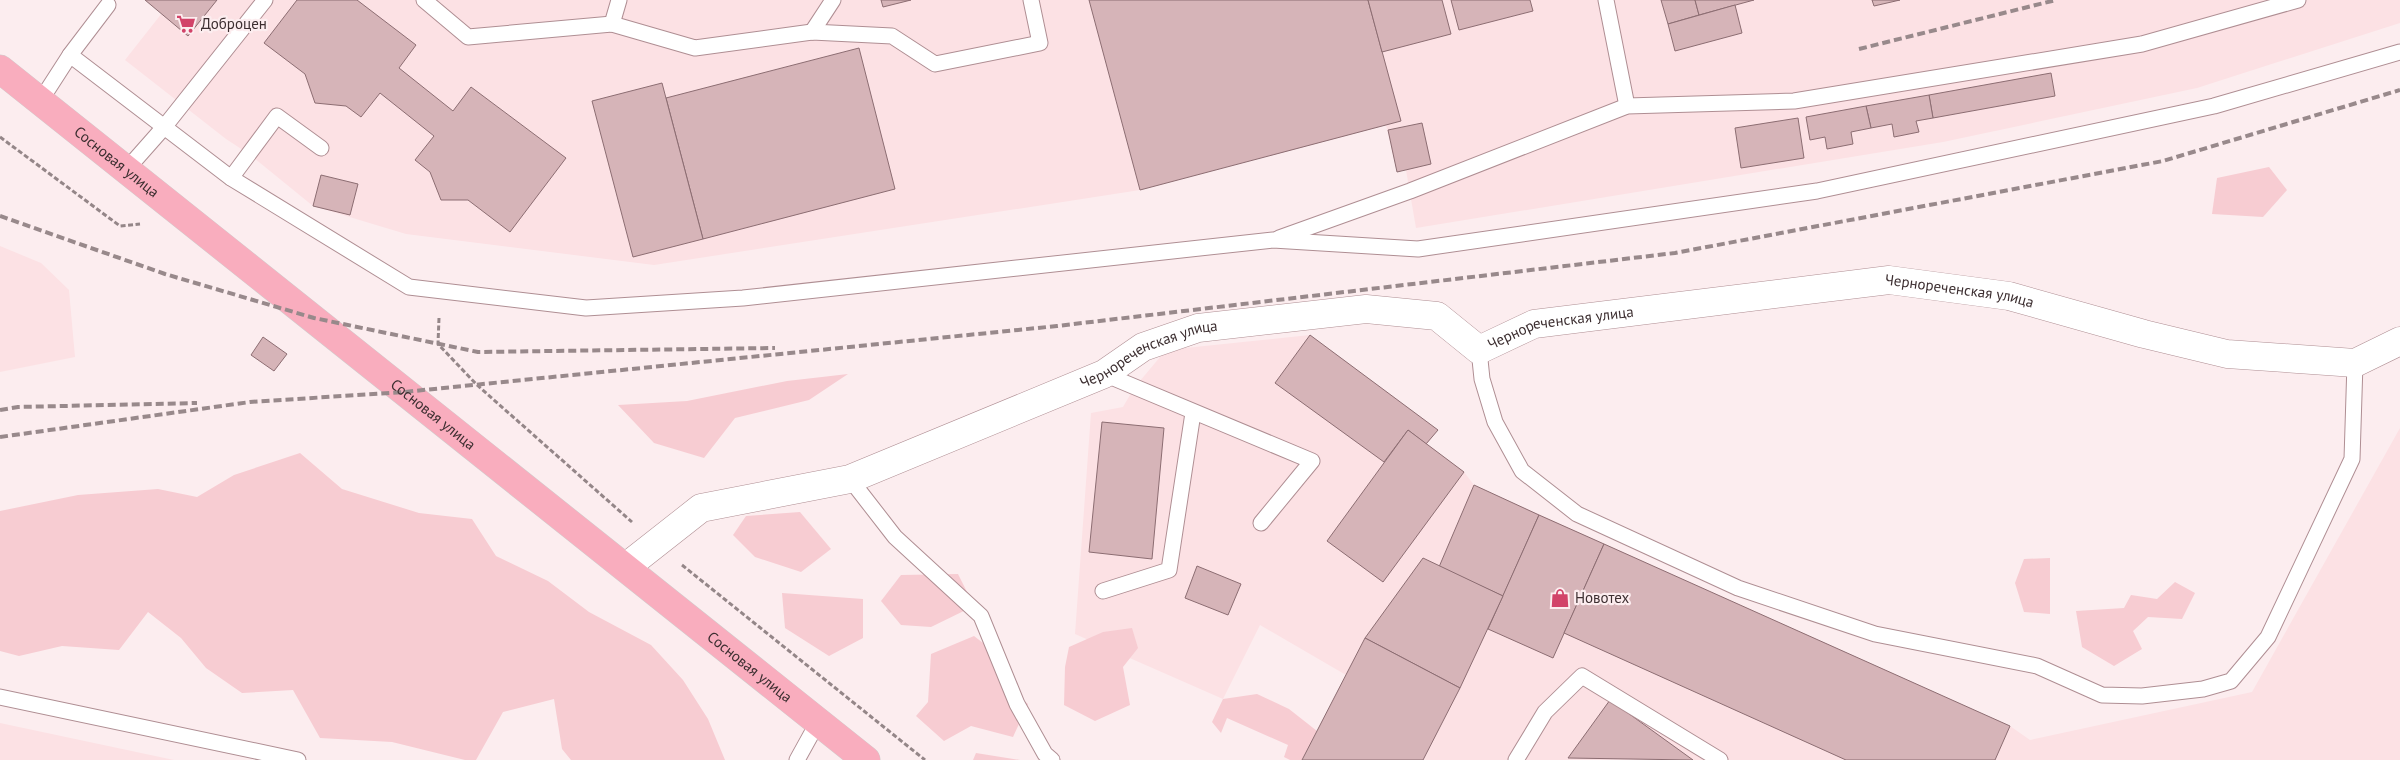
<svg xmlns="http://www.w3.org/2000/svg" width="2400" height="760" font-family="'PT Sans',sans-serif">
  <rect width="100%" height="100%" fill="#fcedef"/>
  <g fill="#fce1e4">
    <polygon points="145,0 2400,0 2400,23 2197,88 1943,142 1416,228 1406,170 1397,172 1386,125 1140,190 654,265 406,234 313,206 249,154 226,139 125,60 162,13"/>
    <polygon points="0,246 41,263 69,290 75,357 0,372"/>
    <polygon points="1310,335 1438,430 1427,444 1464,472 1474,485 2010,726 2030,740 2252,692 2400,428 2400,760 1302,760 1346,675 1260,625 1223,699 1075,634 1091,413 1123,407 1134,388 1166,350"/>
    <polygon points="0,723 174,760 0,760"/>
  </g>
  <g fill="#f7ccd2">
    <polygon points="2269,167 2287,190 2263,217 2212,214 2217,178"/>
    <polygon points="848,374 809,400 735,418 704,458 654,443 618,405 687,401 787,381"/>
    <polygon points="300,453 342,489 419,513 472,519 496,556 548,581 589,612 651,645 683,680 708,719 725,760 571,760 562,749 554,699 503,712 476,760 465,760 392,742 320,738 293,690 242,693 206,668 181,638 148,612 119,650 62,646 19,656 0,651 0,511 78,495 158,489 197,497 234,475"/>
    <polygon points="800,512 831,549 801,572 755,557 733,535 746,516"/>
    <polygon points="2050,558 2050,614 2024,612 2015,583 2024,559"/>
    <polygon points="958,574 974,606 931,627 901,625 881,601 901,575"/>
    <polygon points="2175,582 2195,593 2182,619 2148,617 2133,631 2142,649 2114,666 2082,647 2076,611 2124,608 2131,595 2157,599"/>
    <polygon points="782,593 863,599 863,638 829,656 785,628"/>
    <polygon points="1132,628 1138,648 1123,667 1130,705 1095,721 1064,705 1065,667 1069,647 1103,632"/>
    <polygon points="974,636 1005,660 1000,682 1028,704 1013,737 971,726 944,741 916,716 928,702 931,654"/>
    <polygon points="1257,694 1289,709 1317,731 1302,760 1290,760 1284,757 1288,745 1227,718 1221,733 1212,722 1223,699"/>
    <polygon points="976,753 1020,760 973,760"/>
  </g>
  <g fill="#d6b4b8" stroke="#8c6d72">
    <polygon points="145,0 217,0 188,36"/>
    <polygon points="297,0 357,0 416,45 399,68 453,111 471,87 566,158 510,232 468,200 441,200 430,172 415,160 434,136 380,93 361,117 346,106 315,103 305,74 264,43"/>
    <polygon points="881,0 911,0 883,7"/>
    <polygon points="1089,0 1368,0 1401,121 1140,190"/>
    <polygon points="1368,0 1442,0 1451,34 1382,52"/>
    <polygon points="1451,0 1530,0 1533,11 1459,30"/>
    <polygon points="1661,0 1695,0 1699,15 1668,24"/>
    <polygon points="1695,0 1754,0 1699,15"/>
    <polygon points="1872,0 1900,0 1874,6"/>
    <polygon points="1735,5 1742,33 1675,51 1668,24"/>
    <polygon points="859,48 895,189 703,239 666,98"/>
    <polygon points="2051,73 2055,96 1933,118 1929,95"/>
    <polygon points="662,83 703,239 633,257 592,101"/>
    <polygon points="1929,95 1933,118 1916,121 1919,132 1894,137 1892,124 1871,128 1866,106"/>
    <polygon points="1866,106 1871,128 1851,132 1853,144 1827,149 1825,137 1810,140 1806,117"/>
    <polygon points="1798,118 1804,158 1741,168 1735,128"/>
    <polygon points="1422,123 1431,164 1397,172 1388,130"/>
    <polygon points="321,175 358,184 350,215 313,206"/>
    <polygon points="1310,335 1438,430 1426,444 1408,430 1384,462 1275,383"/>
    <polygon points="263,337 287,354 274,371 251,355"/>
    <polygon points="1102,422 1164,428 1152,559 1089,552"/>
    <polygon points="1408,430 1464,472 1383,582 1327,541"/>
    <polygon points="1474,485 1539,515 1503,596 1439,567"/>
    <polygon points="1539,515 1604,544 1553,658 1488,629"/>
    <polygon points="1604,544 2010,726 1995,760 1846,760 1564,633"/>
    <polygon points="1423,558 1503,596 1460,688 1365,638"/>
    <polygon points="1197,566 1241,584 1228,615 1185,598"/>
    <polygon points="1365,638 1460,688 1423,760 1302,760"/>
    <polygon points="1610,700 1693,760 1568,758"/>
  </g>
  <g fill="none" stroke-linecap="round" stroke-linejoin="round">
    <g stroke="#af8e93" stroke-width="17">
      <g id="lane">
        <polyline points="424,0 468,37 612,24 695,48 812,32 892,36 935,64 1040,43 1031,0"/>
        <polyline points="1606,0 1627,106"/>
        <polyline points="612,24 619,0"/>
        <polyline points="812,32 833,0"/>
        <polyline points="70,55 108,5"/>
        <polyline points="41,100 70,55 231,178 409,287 586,308 743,298 1273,240 1418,249 1817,191 2214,106 2400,52"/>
        <polyline points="127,169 165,126 265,0"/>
        <polyline points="231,178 277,116 321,148"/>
        <polyline points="1279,238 1410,191 1627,106 1794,101 2142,44 2298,0"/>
        <polyline points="1479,350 1482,379 1495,422 1522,471 1577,514 1738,588 1875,634 2037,666 2102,695 2142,696 2203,689 2231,681 2268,637 2352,459 2355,363"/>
        <polyline points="1104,374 1312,461 1261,523"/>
        <polyline points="850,479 895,537 981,616 1017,704 1045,754 1052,760"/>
        <polyline points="1103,591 1169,570 1193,413"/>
        <polyline points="0,697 298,760"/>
        <polyline points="797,760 818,722"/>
        <polyline points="1516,760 1545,712 1582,676 1720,760"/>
      </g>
    </g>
    <g stroke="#af8e93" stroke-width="29">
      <g id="street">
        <path id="s1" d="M626,567L701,508L850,479L1104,374L1143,347L1198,328L1366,309L1437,316L1479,350L1534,324L1889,280L2009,296L2144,334L2227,354L2355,363L2400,341"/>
      </g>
    </g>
    <g stroke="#d0cdcd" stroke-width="29">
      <g id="primary">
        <path id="s2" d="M0,69L866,760"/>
      </g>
    </g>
    <g stroke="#948688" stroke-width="3" stroke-dasharray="5 2.5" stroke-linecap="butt">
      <polyline points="0,137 120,226 140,224"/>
      <polyline points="439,318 438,344 477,385 632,522"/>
      <polyline points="682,565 925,760"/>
    </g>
    <use href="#lane" stroke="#fff" stroke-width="15"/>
    <use href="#street" stroke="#fff" stroke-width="28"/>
    <use href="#primary" stroke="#f9adbe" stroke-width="28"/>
    <g stroke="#98898b" stroke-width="4" stroke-dasharray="8 4" stroke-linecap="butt">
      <polyline points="1859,49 2056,0"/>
      <polyline points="0,216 165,274 314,318 478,352 775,348"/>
      <polyline points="0,410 18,407 197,403"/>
      <polyline points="0,437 250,402 404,392 1057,326 1675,253 2163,161 2400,90"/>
    </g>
  </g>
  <defs>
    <g id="supermarket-bare" transform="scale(1.5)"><path d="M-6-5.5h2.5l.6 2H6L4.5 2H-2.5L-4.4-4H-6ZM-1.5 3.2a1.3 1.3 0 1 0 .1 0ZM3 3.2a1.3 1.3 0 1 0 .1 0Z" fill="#d24369" stroke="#fcedef" stroke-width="2.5" paint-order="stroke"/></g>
    <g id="shop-bare" transform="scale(1.5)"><path d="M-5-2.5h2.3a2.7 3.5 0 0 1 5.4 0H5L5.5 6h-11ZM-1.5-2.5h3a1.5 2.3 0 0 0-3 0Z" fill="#d24369" stroke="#fcedef" stroke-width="2.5" paint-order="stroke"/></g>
  </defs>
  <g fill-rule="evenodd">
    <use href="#supermarket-bare" x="186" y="24"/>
    <use href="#shop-bare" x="1560" y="598"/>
  </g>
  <g text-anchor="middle" stroke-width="4.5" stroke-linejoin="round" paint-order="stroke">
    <g font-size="15" fill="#3c2e30" stroke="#fcedef" text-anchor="start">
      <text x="201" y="29">Доброцен</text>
      <text x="1575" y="603">Новотех</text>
    </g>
    <g font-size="15" fill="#3c2e30" stroke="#fcedef">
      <text dy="5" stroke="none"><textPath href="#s2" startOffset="149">Сосновая улица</textPath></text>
      <text dy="5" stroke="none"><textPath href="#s1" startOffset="1412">Чернореченская улица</textPath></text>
      <text dy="5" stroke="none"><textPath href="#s1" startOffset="1008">Чернореченская улица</textPath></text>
      <text dy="5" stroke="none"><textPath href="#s1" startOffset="572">Чернореченская улица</textPath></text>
      <text dy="5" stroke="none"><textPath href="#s2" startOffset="554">Сосновая улица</textPath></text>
      <text dy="5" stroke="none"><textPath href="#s2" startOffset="959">Сосновая улица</textPath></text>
    </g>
  </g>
</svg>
